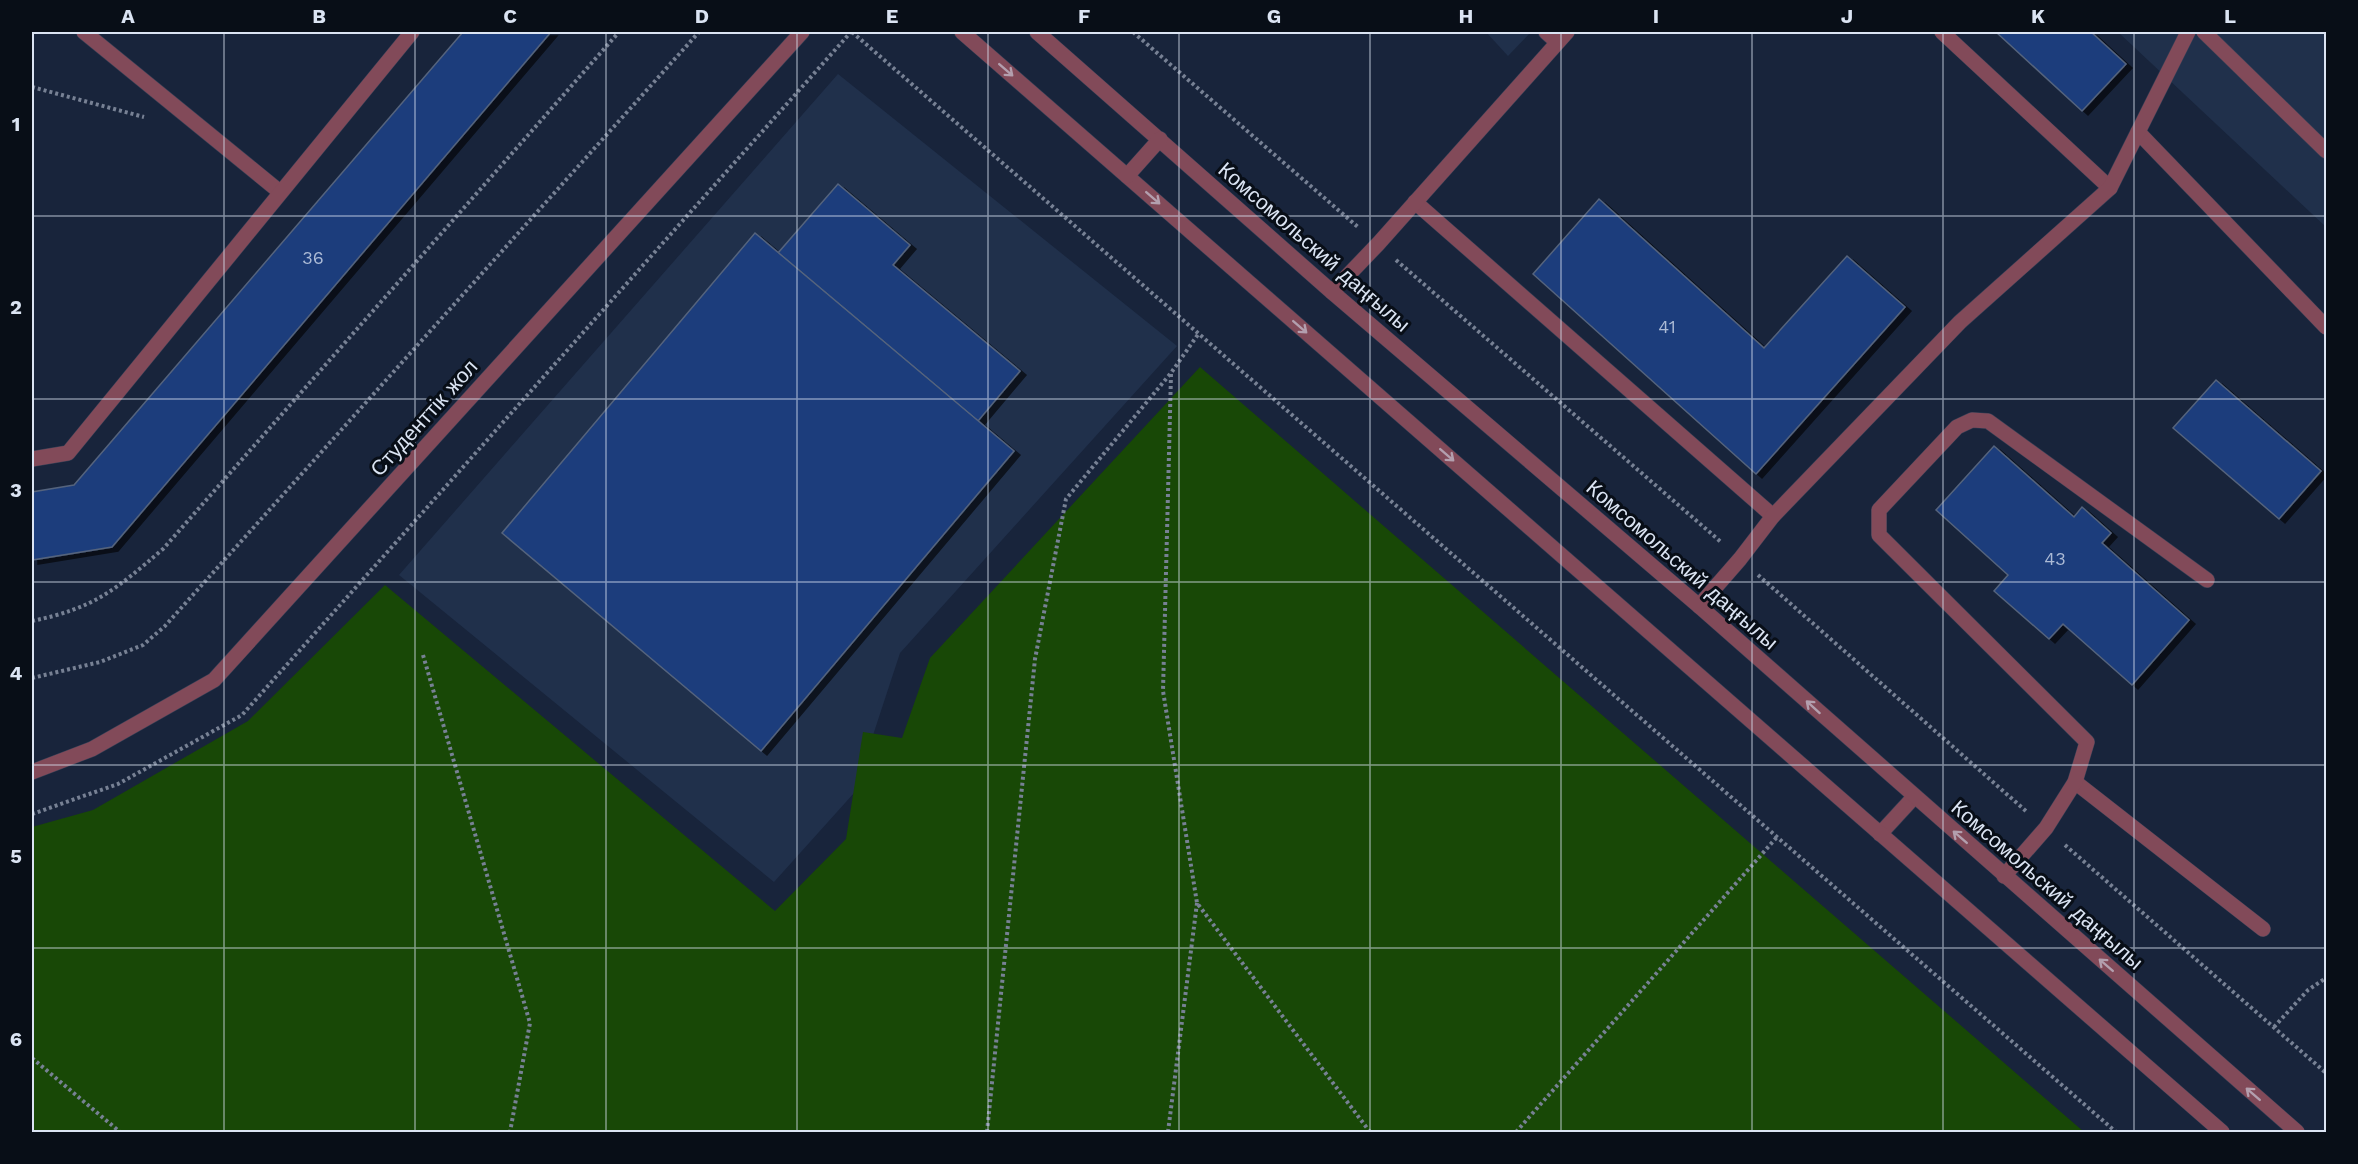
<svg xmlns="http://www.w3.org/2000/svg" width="2358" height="1164" font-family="'Work Sans',sans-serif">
  <defs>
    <filter id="shadow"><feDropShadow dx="6" dy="4" stdDeviation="0" flood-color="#0009"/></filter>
  </defs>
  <rect width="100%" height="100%" fill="#18243b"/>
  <g fill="#20304b">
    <polygon points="1486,32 1531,32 1508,56"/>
    <polygon points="2118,32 2326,32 2326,227"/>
    <polygon points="838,74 1177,346 900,653 854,793 774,882 399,575"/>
  </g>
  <polygon fill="#184806" points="1200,367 2084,1132 32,1132 32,827 93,810 248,721 385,585 775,911 846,839 863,732 902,738 930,658"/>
  <g fill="#1b3d7b" stroke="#54637d" stroke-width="1.5" filter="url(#shadow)">
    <polygon points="463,32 551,32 112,547 32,560 32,492 74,485"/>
    <polygon points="1996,32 2091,32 2126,64 2082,111"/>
    <polygon points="838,184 910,245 893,265 1020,371 978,421 778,253"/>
    <polygon points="1599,199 1764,348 1847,256 1905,307 1756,474 1533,274"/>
    <polygon points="755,233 1014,451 761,751 502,533"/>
    <polygon points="2216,380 2321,471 2279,519 2173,428"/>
    <polygon points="1994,446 2074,517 2082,507 2111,533 2102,543 2189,620 2132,685 2063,624 2049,639 1994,591 2008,575 1936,510"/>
  </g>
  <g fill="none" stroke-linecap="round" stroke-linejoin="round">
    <g stroke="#333f55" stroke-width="16">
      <g id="service">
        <polyline points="84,32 280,192"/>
        <polyline points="1546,32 1557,42"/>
        <polyline points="1942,32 2110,188"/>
        <polyline points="2204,32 2326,151"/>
        <polyline points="2138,132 2326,327"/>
        <polyline points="1415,202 1773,516"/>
        <polyline points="1332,292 1378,244 1567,32"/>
        <polyline points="32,459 68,453 412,32"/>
        <polyline points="1699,606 1740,559 1773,516 1960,322 2110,188 2188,32"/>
        <polyline points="2075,782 2263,929"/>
        <polyline points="2004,876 2046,828 2075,782 2087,742 1879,535 1879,510 1957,427 1972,420 1988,421 2207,580"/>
      </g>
    </g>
    <g stroke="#333f55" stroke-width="16">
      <g id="minor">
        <polyline points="32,772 92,749 214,680 802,32"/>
        <polyline points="1880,834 1914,797"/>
      </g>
    </g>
    <g stroke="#333f55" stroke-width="16">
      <g id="tertiary">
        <polyline points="962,32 2222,1132"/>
        <polyline points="1037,32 1332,292 1699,606 2297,1132"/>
        <polyline points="1127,176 1160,139"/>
      </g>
    </g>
    <g stroke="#778194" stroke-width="4" stroke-dasharray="3 3" stroke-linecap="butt">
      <polyline points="852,32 2116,1132"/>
      <polyline points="1133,32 1359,228"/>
      <polyline points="32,87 144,117"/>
      <polyline points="1396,260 1721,542"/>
      <polyline points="1171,374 1163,691 1197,903 1370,1132"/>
      <polyline points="1758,575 2027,812"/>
      <path d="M32,621C95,608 115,590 163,549L619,32"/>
      <polyline points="423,655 530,1023 510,1132"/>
      <polyline points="32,678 100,662 143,645 165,626 699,32"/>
      <polyline points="32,814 118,784 242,715 851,32"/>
      <polyline points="2065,845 2326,1073"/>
      <polyline points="2274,1027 2308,990 2326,978"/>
      <polyline points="32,1058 120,1132"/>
      <polyline points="987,1132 1035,659 1066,499 1171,373 1199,333"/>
      <polyline points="1168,1132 1197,903"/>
      <polyline points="1516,1132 1777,837"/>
    </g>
    <use href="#service" stroke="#824a59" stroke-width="15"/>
    <use href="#minor" stroke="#824a59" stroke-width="15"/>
    <use href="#tertiary" stroke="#824a59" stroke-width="15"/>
  </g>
  <defs><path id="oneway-shaft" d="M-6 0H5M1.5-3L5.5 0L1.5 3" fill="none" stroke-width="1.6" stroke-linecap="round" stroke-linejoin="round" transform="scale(1.5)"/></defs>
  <g stroke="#b39fae">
    <use href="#oneway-shaft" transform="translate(1006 70) rotate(41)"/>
    <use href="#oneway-shaft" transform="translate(1153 198) rotate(41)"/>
    <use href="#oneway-shaft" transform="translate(1300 327) rotate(41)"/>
    <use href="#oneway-shaft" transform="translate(1447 455) rotate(41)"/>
    <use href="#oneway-shaft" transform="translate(1813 707) rotate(-138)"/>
    <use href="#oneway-shaft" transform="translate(1960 837) rotate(-139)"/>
    <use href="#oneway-shaft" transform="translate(2106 965) rotate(-139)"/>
    <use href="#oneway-shaft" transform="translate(2253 1094) rotate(-139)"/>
  </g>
  <path fill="none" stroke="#dbe4f3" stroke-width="1.5" stroke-opacity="0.55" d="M224,32V1132M415,32V1132M606,32V1132M797,32V1132M988,32V1132M1179,32V1132M1370,32V1132M1561,32V1132M1752,32V1132M1943,32V1132M2134,32V1132M32,216H2326M32,399H2326M32,582H2326M32,765H2326M32,948H2326"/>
  <g text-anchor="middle" stroke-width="6" stroke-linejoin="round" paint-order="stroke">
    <g font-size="18" fill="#abbad5">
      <text x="313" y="264">36</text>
      <text x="1667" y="333">41</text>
      <text x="2055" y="565">43</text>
    </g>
    <g font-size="21" fill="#dbe4f3" stroke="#080e17">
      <text transform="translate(1314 247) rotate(41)" y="7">Комсомольский даңғылы</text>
      <text transform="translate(424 418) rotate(-48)" y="7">Студенттік жол</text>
      <text transform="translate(1682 565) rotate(41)" y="7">Комсомольский даңғылы</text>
      <text transform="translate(2047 885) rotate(41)" y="7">Комсомольский даңғылы</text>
    </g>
  </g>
  <rect width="2358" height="1164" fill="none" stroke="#080e17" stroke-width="66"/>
  <rect x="33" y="33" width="2292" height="1098" fill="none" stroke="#dbe4f3" stroke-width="2"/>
  <g font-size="20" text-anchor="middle" font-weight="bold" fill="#dbe4f3">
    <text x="128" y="23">A</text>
    <text x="319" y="23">B</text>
    <text x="510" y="23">C</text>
    <text x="702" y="23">D</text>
    <text x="892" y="23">E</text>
    <text x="1084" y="23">F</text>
    <text x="1274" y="23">G</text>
    <text x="1466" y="23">H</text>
    <text x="1656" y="23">I</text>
    <text x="1847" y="23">J</text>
    <text x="2038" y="23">K</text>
    <text x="2230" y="23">L</text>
    <text x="16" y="131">1</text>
    <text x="16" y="314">2</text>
    <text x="16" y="497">3</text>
    <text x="16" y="680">4</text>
    <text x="16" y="863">5</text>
    <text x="16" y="1046">6</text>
  </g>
</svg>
